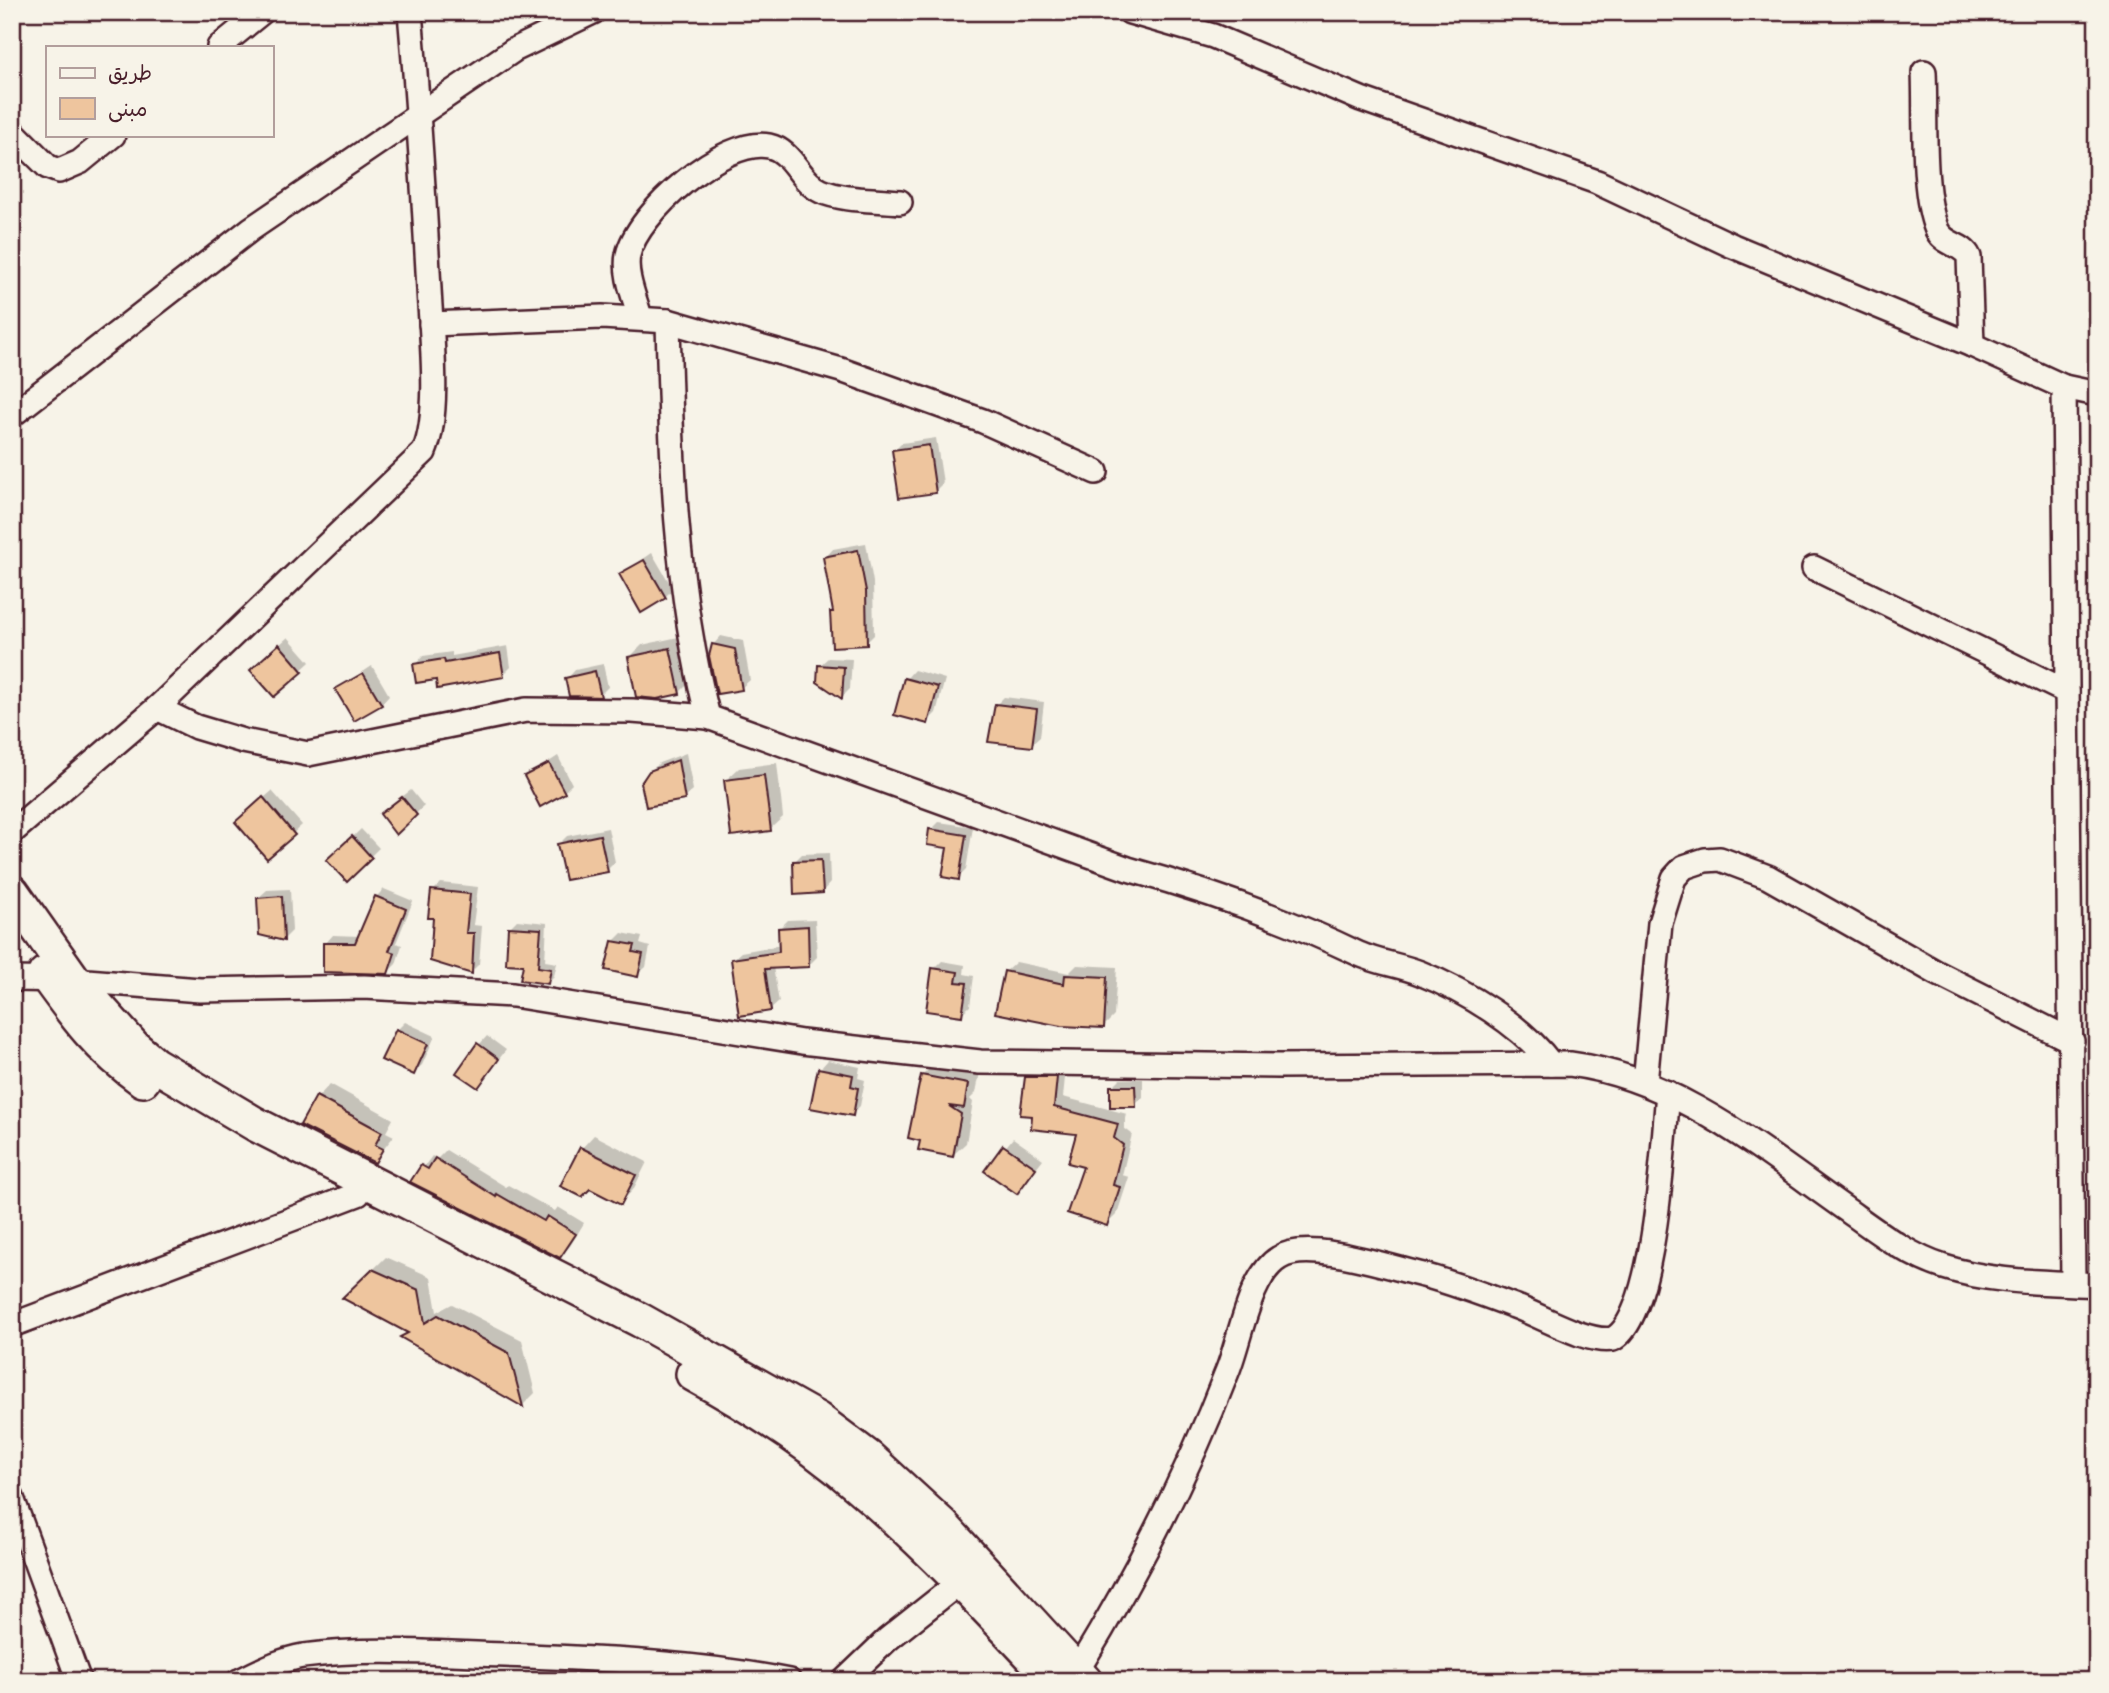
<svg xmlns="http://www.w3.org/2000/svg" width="2109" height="1693" font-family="Pangolin,'Playpen Sans Arabic',sans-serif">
  <rect width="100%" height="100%" fill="#f7f3e8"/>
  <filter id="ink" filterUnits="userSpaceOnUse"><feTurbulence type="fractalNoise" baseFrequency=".0143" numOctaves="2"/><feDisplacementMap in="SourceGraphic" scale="14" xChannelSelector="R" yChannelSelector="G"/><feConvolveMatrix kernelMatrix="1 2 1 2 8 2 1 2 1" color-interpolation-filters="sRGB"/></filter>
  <g filter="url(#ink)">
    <g fill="#0003">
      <polygon points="936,438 943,483 935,491 894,451 902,443"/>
      <polygon points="866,543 873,582 874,635 866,643 832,613 834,610 825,558 833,549"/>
      <polygon points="652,553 673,589 665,597 621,574"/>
      <polygon points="683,636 692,680 679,693 630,657 642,645"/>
      <polygon points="721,636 743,641 750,680 741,688 713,645"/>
      <polygon points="288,637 310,662 274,695 260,662"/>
      <polygon points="508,646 511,667 503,675 437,678 415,665 423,656 452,652 452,656"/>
      <polygon points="828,658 852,659 850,689 842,697 819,666"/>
      <polygon points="603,664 608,687 600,695 567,679 575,670"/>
      <polygon points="372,666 389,695 381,704 337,689"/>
      <polygon points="914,670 945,679 936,713 927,722 906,679"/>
      <polygon points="1004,697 1044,702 1040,737 1031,745 996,705"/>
      <polygon points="686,753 693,790 684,798 650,772 659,763"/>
      <polygon points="558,756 572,784 564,792 526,777"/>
      <polygon points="777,763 783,817 770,829 726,780 739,768"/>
      <polygon points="411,790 424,806 396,832 390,806"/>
      <polygon points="272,791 302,825 267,857 245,814"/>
      <polygon points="939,822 973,827 966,870 958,878 949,847 931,830"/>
      <polygon points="608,828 615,862 607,870 559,844 567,836"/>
      <polygon points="361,829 379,848 347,879 329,860"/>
      <polygon points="829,853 830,883 822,892 794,862 802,854"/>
      <polygon points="441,883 478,887 473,925 482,926 479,964 471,972 434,917 433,891"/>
      <polygon points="290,889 292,931 284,939 258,898 267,890"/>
      <polygon points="384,889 413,901 396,943 402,945 396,964 387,973 325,944 333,935 360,936 376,897"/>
      <polygon points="815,919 817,957 809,965 773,967 779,1002 770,1010 732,960 741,952 781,945 780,928 788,920"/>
      <polygon points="517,920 547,923 545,961 557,963 554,976 547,983 525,963 510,927"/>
      <polygon points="622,933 642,937 640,944 650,947 646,967 637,975 614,941"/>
      <polygon points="942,961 965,965 964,974 974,976 970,1006 961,1014 934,969"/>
      <polygon points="1016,962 1069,973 1077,965 1117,967 1114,1016 1103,1027 1005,972"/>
      <polygon points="405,1022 435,1036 422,1065 413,1073 397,1030"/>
      <polygon points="487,1036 506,1050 478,1086 479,1045"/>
      <polygon points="828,1060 860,1067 858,1078 865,1080 860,1106 852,1114 820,1069"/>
      <polygon points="935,1063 980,1072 976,1093 970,1099 973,1102 966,1143 953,1155 922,1076"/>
      <polygon points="1036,1067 1066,1068 1063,1097 1127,1114 1124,1128 1132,1134 1122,1175 1129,1177 1117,1214 1107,1224 1085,1166 1078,1132 1034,1114 1026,1077"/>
      <polygon points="1120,1079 1143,1079 1143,1097 1135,1105 1112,1087"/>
      <polygon points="330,1084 393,1119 386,1132 394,1136 374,1161 318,1097"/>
      <polygon points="594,1135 647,1162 633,1190 620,1203 590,1187 562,1185 582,1148"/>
      <polygon points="1013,1138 1043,1159 1017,1192 987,1170"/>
      <polygon points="446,1150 506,1187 508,1185 555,1211 558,1207 584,1223 570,1246 560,1256 413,1181 432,1156 437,1159"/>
      <polygon points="386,1257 431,1277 437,1312 452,1304 522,1340 535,1393 523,1405 403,1337 409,1331 345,1297"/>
    </g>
    <g fill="#eec59e" stroke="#4a1f2b" stroke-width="2">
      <polygon points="929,445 936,493 899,498 892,450"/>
      <polygon points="858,550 866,591 867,645 832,647 830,612 833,612 823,557"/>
      <polygon points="644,560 666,598 641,613 619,574"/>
      <polygon points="279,644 303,672 274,697 250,670"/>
      <polygon points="712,644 735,649 742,690 717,694 709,656"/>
      <polygon points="670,648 680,694 657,699 636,697 628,657"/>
      <polygon points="500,653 504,677 437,689 436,680 416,683 413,664 444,659 445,663"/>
      <polygon points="818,665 844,667 842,699 817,682"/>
      <polygon points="595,671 601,697 569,696 565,678"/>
      <polygon points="363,673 382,705 354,721 335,689"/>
      <polygon points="904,678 938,687 928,724 894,715"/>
      <polygon points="995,704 1037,709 1032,747 988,742"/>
      <polygon points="678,760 685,800 646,807 641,783 649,771"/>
      <polygon points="549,763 565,793 540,807 524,776"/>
      <polygon points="764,775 771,831 731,836 724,780"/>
      <polygon points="263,797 295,835 267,859 235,822"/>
      <polygon points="402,797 417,815 396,835 380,814"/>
      <polygon points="929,829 966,835 959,880 942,877 947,848 927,845"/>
      <polygon points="600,835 608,872 565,880 557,844"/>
      <polygon points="352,836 372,858 347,882 326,860"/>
      <polygon points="821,860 823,893 794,895 793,861"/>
      <polygon points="431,890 470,894 466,933 474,933 472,974 430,961 433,918 428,918"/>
      <polygon points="282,896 284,941 259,935 257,898"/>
      <polygon points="375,896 406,909 389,951 395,953 388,974 323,972 323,943 355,943"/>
      <polygon points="808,926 809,967 765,969 771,1011 739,1016 731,959 779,952 778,928"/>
      <polygon points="508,927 541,929 538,967 551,969 548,984 520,980 523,965 506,964"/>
      <polygon points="612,941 635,945 633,952 643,954 638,977 605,970"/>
      <polygon points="932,968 958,972 956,982 967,983 962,1016 926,1011"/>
      <polygon points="1004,971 1064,984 1065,975 1107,977 1104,1028 1061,1026 995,1013"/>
      <polygon points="396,1029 428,1044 414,1075 381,1060"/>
      <polygon points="477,1043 499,1059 478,1088 456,1073"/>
      <polygon points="818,1068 853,1075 851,1086 858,1088 853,1116 810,1108"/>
      <polygon points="921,1075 968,1084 964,1108 949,1106 961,1114 953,1157 918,1150 920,1141 908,1138"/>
      <polygon points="1025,1077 1057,1077 1054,1107 1118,1124 1114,1138 1123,1145 1113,1185 1120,1187 1107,1226 1067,1213 1083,1167 1068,1163 1076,1134 1031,1129 1032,1116 1020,1115"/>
      <polygon points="1110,1086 1135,1086 1136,1107 1110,1107"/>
      <polygon points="316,1096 382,1132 375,1145 383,1149 375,1163 300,1125"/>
      <polygon points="1003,1145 1036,1168 1017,1194 984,1171"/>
      <polygon points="580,1147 636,1175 621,1205 590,1189 582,1197 560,1186"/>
      <polygon points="435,1158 496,1197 497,1194 544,1221 547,1216 576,1234 560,1258 410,1182 421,1165 428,1169"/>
      <polygon points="372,1269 419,1290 425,1323 438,1315 509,1353 523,1407 400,1337 408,1333 342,1298"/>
    </g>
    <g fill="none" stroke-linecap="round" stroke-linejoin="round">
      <g stroke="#4a1f2b" stroke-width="28">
        <g id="minor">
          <polyline points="1130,12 1213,36 1361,99 1597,182 1733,246 1972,345 2064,387 2073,1283"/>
          <polyline points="219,47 262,12"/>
          <path d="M1924,72C1926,114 1921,192 1937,230C1944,245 1963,244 1969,257L1972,345"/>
          <polyline points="12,131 48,167 59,171 80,162 113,135"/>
          <path d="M640,317C635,299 624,274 628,255C637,213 724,137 769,146C793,151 799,181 821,191C844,201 875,199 900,202"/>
          <path d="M668,321C671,454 675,588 708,717"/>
          <polyline points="431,324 602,317 668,321 841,370 983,421 1096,472"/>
          <polyline points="2064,387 2097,394"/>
          <polyline points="12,415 251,229 514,50 593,12"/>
          <polyline points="1814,568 2067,692"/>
          <path d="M157,708L196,727L243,741L308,754L526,710L632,711L708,717L1128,869C1207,891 1284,918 1359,954C1379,963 1400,965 1420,973C1465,991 1522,1025 1551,1064"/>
          <path d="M12,832L157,708L424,452C441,414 431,332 429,289C424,196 418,104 410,12"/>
          <path d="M12,979L74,980L200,990L364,987L513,995L802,1042L980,1062L1279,1066L1570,1064C1676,1078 1759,1148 1844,1208C1875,1230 1908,1256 1944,1267C1993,1283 2046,1282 2097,1285"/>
          <polyline points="1645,1083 1660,923 1674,878 1684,867 1705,860 1720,859 1768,877 1937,973 2072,1041"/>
          <polyline points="12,1325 358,1194"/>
          <polyline points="12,1498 79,1681"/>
          <path d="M1077,1671C1135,1576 1187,1476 1227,1372C1240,1341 1249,1276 1279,1258C1307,1239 1389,1267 1423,1275C1453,1283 1485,1295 1514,1306C1540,1315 1587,1344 1613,1339C1656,1316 1663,1142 1668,1093"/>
          <path d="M239,1681C260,1671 280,1660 303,1656C369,1647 439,1653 505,1655C599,1659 696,1662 789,1681"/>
          <polyline points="844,1681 888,1639 960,1582"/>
        </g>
      </g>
      <g stroke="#4a1f2b" stroke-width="38">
        <g id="secondary">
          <polyline points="12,892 74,980 134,1047 154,1064 255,1124 640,1320 817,1419 869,1458 942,1525 1085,1681"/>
          <path d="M45,974C76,1017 98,1048 143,1080"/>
          <path d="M693,1374C751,1406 807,1441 857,1485C928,1545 992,1613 1055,1681"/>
        </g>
      </g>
      <use href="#minor" stroke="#f7f3e8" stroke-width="23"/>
      <use href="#secondary" stroke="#f7f3e8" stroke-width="33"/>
    </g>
  </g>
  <rect width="2109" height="1693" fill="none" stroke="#f7f3e8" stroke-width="42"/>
  <rect x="21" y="21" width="2067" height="1651" fill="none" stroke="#4a1f2b" stroke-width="2.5" filter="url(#ink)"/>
  <rect x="46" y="46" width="228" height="91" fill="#f7f3e8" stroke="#b29e9c" stroke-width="2"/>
  <rect x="60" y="68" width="35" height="10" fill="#f7f3e8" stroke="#b29e9c" stroke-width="2"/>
  <text x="108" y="80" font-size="21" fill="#4a1f2b">طريق</text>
  <rect x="60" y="98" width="35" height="21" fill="#eec59e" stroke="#b29e9c" stroke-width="2"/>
  <text x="108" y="116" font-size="21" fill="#4a1f2b">مبنى</text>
</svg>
